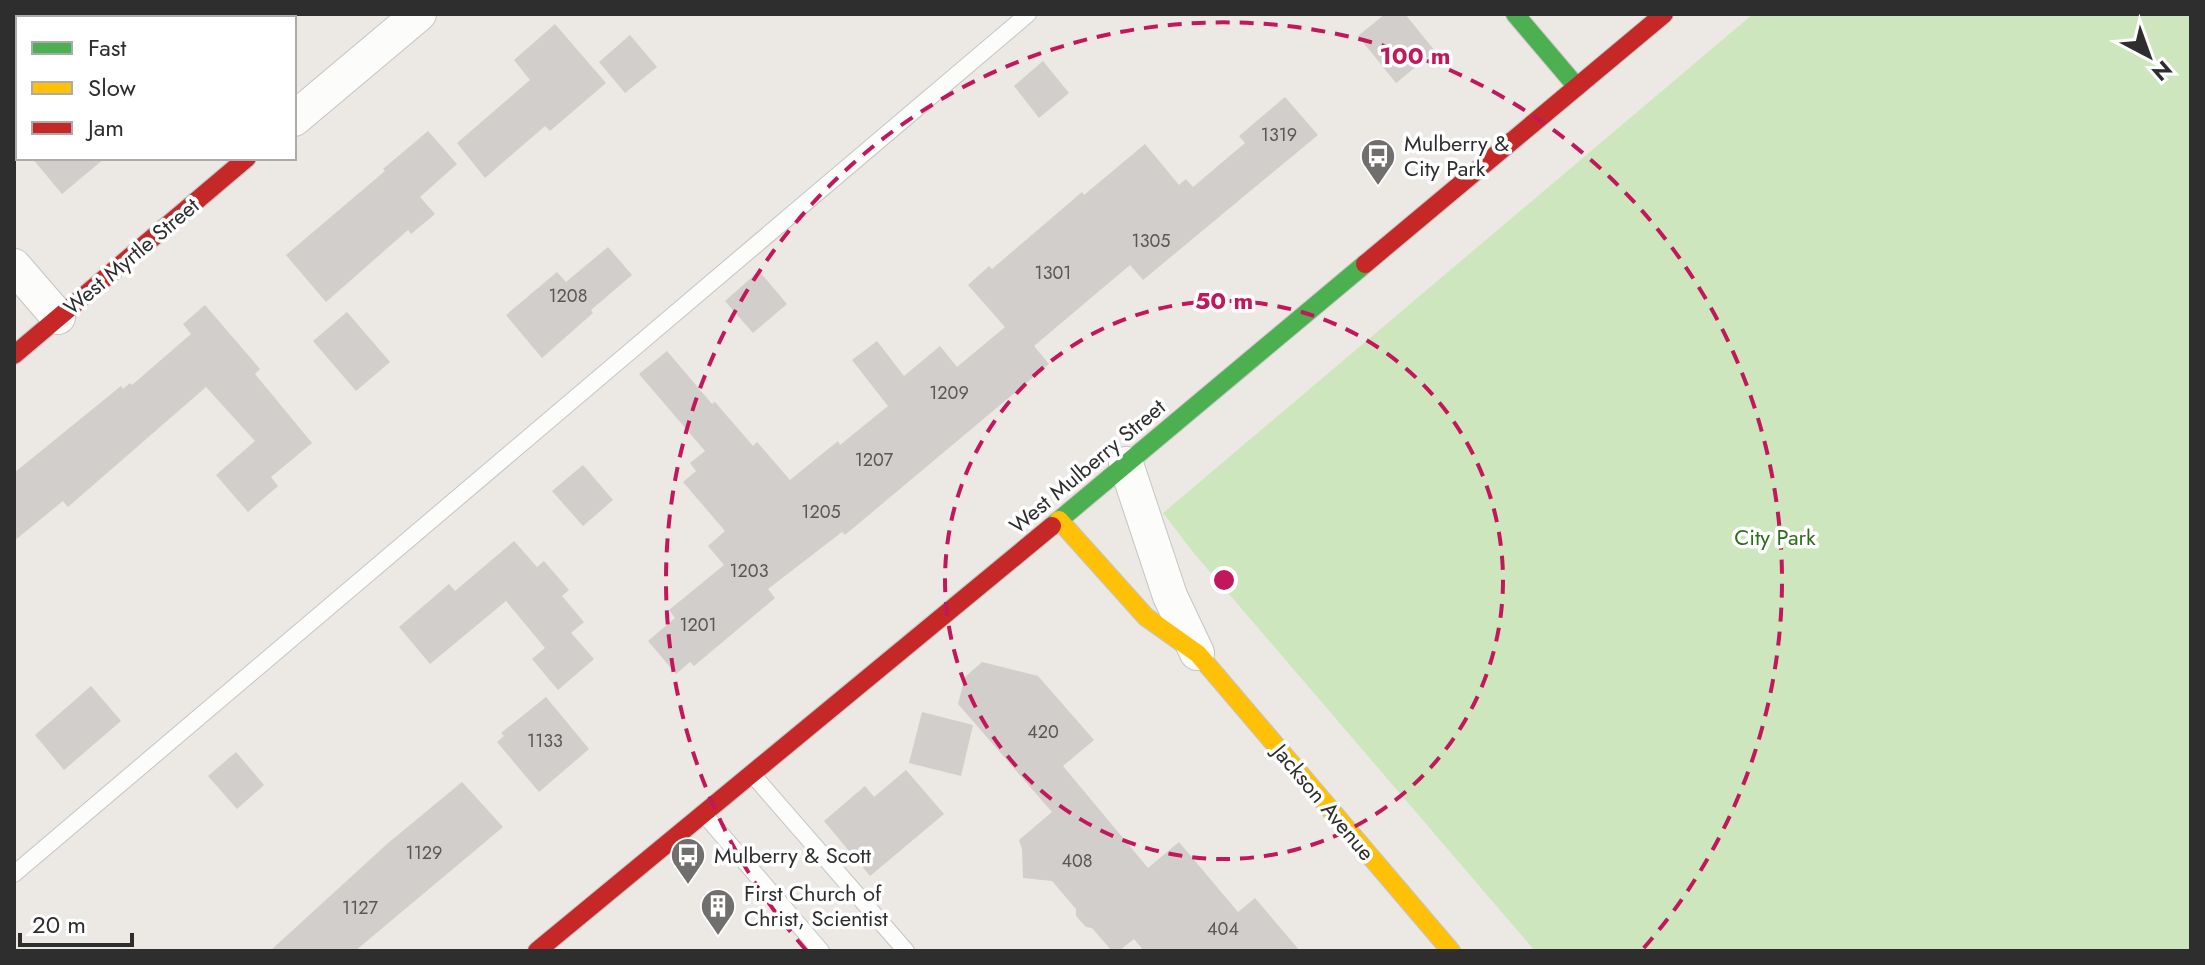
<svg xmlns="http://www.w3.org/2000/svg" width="2205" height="965" font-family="Jost,sans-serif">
  <rect width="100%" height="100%" fill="#ece8e4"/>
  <polygon fill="#cee6be" points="1753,14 2191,14 2191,951 1535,951 1193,552 1163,513"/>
  <g fill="#d1cecb">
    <polygon points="1385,14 1405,14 1435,51 1396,83 1358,36"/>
    <polygon points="555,24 606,83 550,131 545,126 485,178 457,143 530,80 514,60"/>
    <polygon points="630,35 657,67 625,93 599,62"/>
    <polygon points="1043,61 1069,93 1039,118 1014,86"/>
    <polygon points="1285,97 1318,135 1143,280 1130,265 1034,346 1049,364 845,535 842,532 768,589 775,598 694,666 690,662 676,674 648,641 675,618 669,610 724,565 708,546 725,531 683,482 696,471 690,463 705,451 639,374 667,351 712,404 715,402 753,446 757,442 790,480 838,441 840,445 888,406 852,360 877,341 904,376 940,346 957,367 1005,327 968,285 989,266 992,269 1082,192 1084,195 1145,144 1179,185 1186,179 1193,187 1245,143 1239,136"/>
    <polygon points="428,131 457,164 420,197 435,214 411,234 408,230 326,302 286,255 385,171 383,169"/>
    <polygon points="32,158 105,158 62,194"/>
    <polygon points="608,247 632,275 591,310 593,313 542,358 506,315 557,272 566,282"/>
    <polygon points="759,271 787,304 753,333 725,301"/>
    <polygon points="205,305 260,369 255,374 312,443 271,477 278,486 248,512 216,475 255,441 206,387 68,507 63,501 14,541 14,473 121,386 123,389 130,383 132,385 191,334 183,324"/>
    <polygon points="347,312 390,362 356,391 313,341"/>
    <polygon points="583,465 613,500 583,526 552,491"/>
    <polygon points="514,541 537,567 544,561 569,590 562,596 584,622 571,633 594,659 558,690 532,659 545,648 506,601 430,664 399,627 449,584 455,591"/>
    <polygon points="982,662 1038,676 1094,740 1063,766 1148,868 1179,842 1238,912 1255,898 1300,951 1144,951 1134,939 1119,951 1112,951 1092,928 1086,927 1076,916 1076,909 1052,881 1023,878 1022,849 1019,840 1052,812 958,704 965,677"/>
    <polygon points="91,686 121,721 64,770 35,735"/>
    <polygon points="546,697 589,749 539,792 497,742 504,736 501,733"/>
    <polygon points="922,712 973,725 961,776 909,763"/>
    <polygon points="236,752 264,785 237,809 208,776"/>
    <polygon points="906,770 944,814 870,876 824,821 865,786 874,797"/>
    <polygon points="462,782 503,827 355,951 270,951 387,844"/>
  </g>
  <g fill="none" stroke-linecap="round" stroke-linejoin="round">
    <g stroke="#c5c4c5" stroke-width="18">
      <g id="lane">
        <polyline points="752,774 906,951"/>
        <polyline points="704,814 821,951"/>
        <polyline points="14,874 1028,14"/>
      </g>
    </g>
    <g stroke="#c5c4c5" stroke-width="36">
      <g id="street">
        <polyline points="294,119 419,14"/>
        <polyline points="14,266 58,317"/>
        <polyline points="1126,464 1170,596 1197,653"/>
      </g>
    </g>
    <g stroke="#c5c4c5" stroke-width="20">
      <g id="fast">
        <polyline points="1515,14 1577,87"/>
        <polyline points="1052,526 1365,264"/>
      </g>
    </g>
    <g stroke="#c5c4c5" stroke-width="20">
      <polyline id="slow" points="1059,520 1146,617 1198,654 1451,951"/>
    </g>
    <g stroke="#c5c4c5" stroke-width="20">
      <g id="jam">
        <polyline points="1365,264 1664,14"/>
        <polyline points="14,355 247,158"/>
        <polyline points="537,951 1052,526"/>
      </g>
    </g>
    <use href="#lane" stroke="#fcfcfb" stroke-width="16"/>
    <use href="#street" stroke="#fcfcfb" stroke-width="34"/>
    <use href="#fast" stroke="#4caf50" stroke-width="18"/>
    <use href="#slow" stroke="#ffc107" stroke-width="18"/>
    <use href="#jam" stroke="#c62828" stroke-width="18"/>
  </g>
  <g fill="none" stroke="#c2185b" stroke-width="4" stroke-dasharray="14 10">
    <circle cx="1224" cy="580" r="279"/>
    <path d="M806 950A558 558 0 1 1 1642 950"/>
  </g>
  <defs>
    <g id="bus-pin" transform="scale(1.8)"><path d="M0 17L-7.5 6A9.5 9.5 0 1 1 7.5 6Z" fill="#706f6e" stroke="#fff"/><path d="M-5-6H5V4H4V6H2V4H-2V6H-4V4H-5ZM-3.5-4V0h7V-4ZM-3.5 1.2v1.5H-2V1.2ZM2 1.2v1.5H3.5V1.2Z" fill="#fff"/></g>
    <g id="building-pin" transform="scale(1.8)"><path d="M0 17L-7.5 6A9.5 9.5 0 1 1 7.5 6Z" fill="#706f6e" stroke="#fff"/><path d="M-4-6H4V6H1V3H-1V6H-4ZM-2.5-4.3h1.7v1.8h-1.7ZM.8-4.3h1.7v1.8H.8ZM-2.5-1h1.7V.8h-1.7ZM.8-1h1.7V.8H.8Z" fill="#fff"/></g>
  </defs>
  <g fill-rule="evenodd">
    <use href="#bus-pin" x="1378" y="156"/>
    <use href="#bus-pin" x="688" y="855"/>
    <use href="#building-pin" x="718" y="906"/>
  </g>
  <g text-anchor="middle" stroke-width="7" stroke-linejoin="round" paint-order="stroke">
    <g font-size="18" fill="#585857">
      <text x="1279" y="141">1319</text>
      <text x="1151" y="247">1305</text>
      <text x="1053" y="279">1301</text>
      <text x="568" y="302">1208</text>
      <text x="949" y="399">1209</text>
      <text x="874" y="466">1207</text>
      <text x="821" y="518">1205</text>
      <text x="749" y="577">1203</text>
      <text x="698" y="631">1201</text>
      <text x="1043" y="738">420</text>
      <text x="545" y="747">1133</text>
      <text x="424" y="859">1129</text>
      <text x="1077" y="867">408</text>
      <text x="360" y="914">1127</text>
      <text x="1223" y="935">404</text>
    </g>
    <g font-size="22" fill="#2e2e2e" stroke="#fff" text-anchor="start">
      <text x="1404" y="151">Mulberry &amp;<tspan x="1404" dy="25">City Park</tspan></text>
      <text x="714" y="863">Mulberry &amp; Scott</text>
      <text x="744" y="901">First Church of<tspan x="744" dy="25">Christ, Scientist</tspan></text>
    </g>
    <g font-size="22" fill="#2e2e2e" stroke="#fff">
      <text transform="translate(131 256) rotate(-40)" y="8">West Myrtle Street</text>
      <text transform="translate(1087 466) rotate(-40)" y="8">West Mulberry Street</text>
      <text transform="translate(1324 802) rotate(50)" y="8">Jackson Avenue</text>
    </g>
    <g font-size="22" fill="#2c6e1b" stroke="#fff">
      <text x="1775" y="545">City Park</text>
    </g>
  </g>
  <circle cx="1224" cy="580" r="12" fill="#c2185b" stroke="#fff" stroke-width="4"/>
  <g font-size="24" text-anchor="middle" font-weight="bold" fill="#c2185b" stroke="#fff" stroke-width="7" stroke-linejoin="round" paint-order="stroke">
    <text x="1415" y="64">100 m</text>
    <text x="1224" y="309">50 m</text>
  </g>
  <rect width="2205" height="965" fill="none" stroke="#2e2e2e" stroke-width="32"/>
  <rect x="16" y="16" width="280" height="144" fill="#ffffff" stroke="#ababab" stroke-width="2"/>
  <rect x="32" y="42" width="40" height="12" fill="#4caf50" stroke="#ababab" stroke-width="2"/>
  <text x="88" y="56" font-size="24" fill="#2e2e2e">Fast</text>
  <rect x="32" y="82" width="40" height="12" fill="#ffc107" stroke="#ababab" stroke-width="2"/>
  <text x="88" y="96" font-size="24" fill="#2e2e2e">Slow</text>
  <rect x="32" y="122" width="40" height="12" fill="#c62828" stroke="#ababab" stroke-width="2"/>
  <text x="88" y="136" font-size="24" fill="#2e2e2e">Jam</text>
  <g transform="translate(2149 56) rotate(139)" stroke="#ffffff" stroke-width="6" paint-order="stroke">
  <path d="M0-6L14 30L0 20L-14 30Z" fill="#2e2e2e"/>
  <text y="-12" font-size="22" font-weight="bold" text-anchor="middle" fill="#2e2e2e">N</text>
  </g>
  <path d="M20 933v12h112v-12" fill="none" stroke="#2e2e2e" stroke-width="4"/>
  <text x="32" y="933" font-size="24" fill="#2e2e2e" stroke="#ffffff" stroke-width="6" paint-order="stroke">20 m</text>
</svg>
